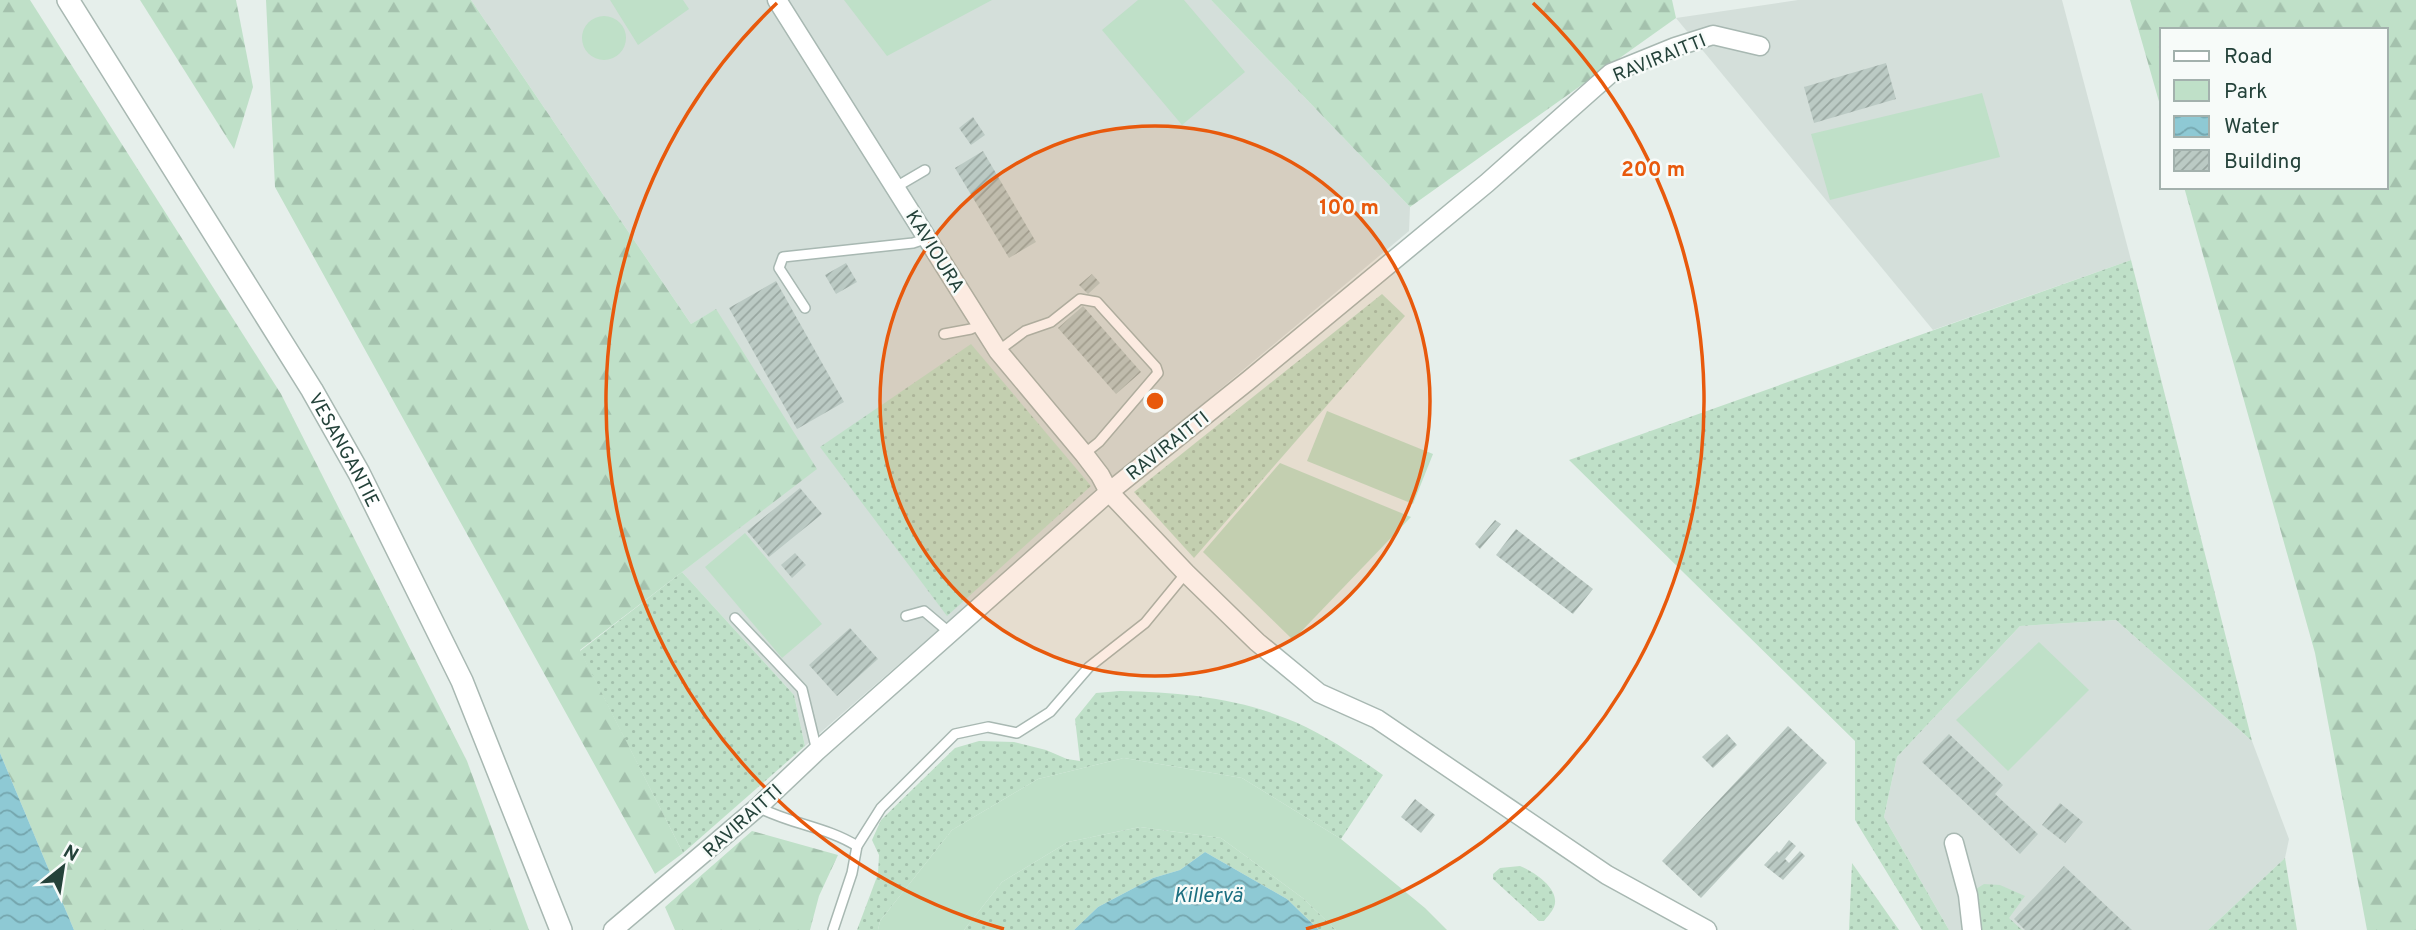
<svg xmlns="http://www.w3.org/2000/svg" width="2416" height="930" font-family="Overpass,sans-serif">
  <defs>
    <pattern id="grass-dots" width="8" height="8" patternUnits="userSpaceOnUse" patternTransform="scale(1.75)"><rect width="8" height="8" fill="#bfe0c8"/><path d="M2 2h.1M6 6h.1" fill="none" stroke="#a4c1ad" stroke-width="1.8" stroke-linecap="round"/></pattern>
    <pattern id="forest-firs" width="22" height="20" patternUnits="userSpaceOnUse" patternTransform="scale(1.75)"><rect width="22" height="20" fill="#bfe0c8"/><path d="M5 1l3.5 6h-7zM16 11l3.5 6h-7z" fill="#a4c1ad"/></pattern>
    <pattern id="water-waves" width="16" height="10" patternUnits="userSpaceOnUse" patternTransform="scale(1.75)"><rect width="16" height="10" fill="#8ec9d4"/><path d="M0 5q4-4 8 0t8 0" fill="none" stroke="#74a5ad"/></pattern>
    <pattern id="building-hatch" width="6" height="6" patternUnits="userSpaceOnUse" patternTransform="scale(1.75)"><rect width="6" height="6" fill="#bbcac4"/><path d="M-1 1l2-2M0 6l6-6M5 7l2-2" fill="none" stroke="#98a6a0"/></pattern>
  </defs>
  <rect width="100%" height="100%" fill="#e6efeb"/>
  <g fill="#d4dfda">
    <polygon points="471,0 1211,0 1410,207 1409,231 1083,504 805,746 794,695 682,572 816,469 715,310 691,324"/>
    <polygon points="1798,0 2062,0 2131,260 1933,330 1676,18"/>
    <polygon points="2116,620 2252,741 2289,839 2285,858 2208,930 1949,930 1884,817 1897,757 2020,626"/>
  </g>
  <g fill="url(#grass-dots)">
    <polygon points="2131,260 2252,741 2116,620 2020,626 1897,757 1884,817 1949,930 1922,930 1855,820 1855,741 1569,460"/>
    <polygon points="1382,294 1405,316 1194,558 1134,492"/>
    <polygon points="971,344 1091,486 947,616 820,447"/>
    <polygon points="682,572 794,695 805,746 683,853 580,651"/>
    <path d="M1120,691C1176,692 1233,697 1285,718C1320,731 1353,754 1383,775L1341,839L1242,778L1124,758L1038,779L952,830L880,921L878,930H857L878,874L879,855L872,840L881,820L955,748L979,741L1014,742L1046,750L1067,759L1080,761L1075,719L1096,693Z"/>
    <polygon points="1140,827 1221,838 1304,899 1336,930 1319,930 1287,899 1205,852 1180,870 1153,878 1098,907 1074,930 964,930 1002,882 1068,842"/>
    <polygon points="2285,858 2297,930 2208,930"/>
    <polygon points="1852,863 1899,930 1849,930"/>
    <path d="M1520,866C1534,872 1561,889 1554,907C1552,912 1547,917 1544,921H1539L1493,879V874L1500,868Z"/>
    <polygon points="1984,884 2000,885 2025,896 2009,918 2022,930 1980,930 1976,889"/>
  </g>
  <g fill="url(#forest-firs)">
    <polygon points="0,0 30,0 281,394 467,761 529,930 74,930 0,753"/>
    <polygon points="140,0 236,0 253,87 234,149"/>
    <polygon points="266,0 471,0 691,324 716,309 817,469 580,650 683,853 655,874 275,187"/>
    <polygon points="1211,0 1672,0 1676,18 1410,207"/>
    <polygon points="2130,0 2416,0 2416,930 2367,930 2315,653 2184,187 2386,187 2386,30 2162,30 2162,112"/>
    <polygon points="752,831 838,855 819,896 810,930 675,930 665,907"/>
  </g>
  <g fill="#bfe0c8">
    <polygon points="610,0 683,0 689,9 638,45"/>
    <polygon points="844,0 992,0 887,56"/>
    <polygon points="1138,0 1184,0 1245,72 1182,125 1102,30"/>
    <circle cx="604" cy="38" r="22"/>
    <polygon points="1982,93 2000,157 1830,200 1811,134"/>
    <polygon points="1327,411 1433,454 1413,504 1307,461"/>
    <polygon points="1280,463 1411,517 1293,640 1203,552"/>
    <polygon points="745,533 822,624 782,658 705,567"/>
    <polygon points="2039,642 2089,690 2008,771 1956,720"/>
    <polygon points="1124,758 1242,778 1341,839 1425,908 1447,930 1336,930 1304,899 1221,838 1140,827 1068,842 1002,882 964,930 878,930 880,921 952,830 1038,779"/>
  </g>
  <g fill="url(#water-waves)">
    <polygon points="0,753 74,930 0,930"/>
    <polygon points="1205,852 1287,899 1319,930 1074,930 1098,907 1153,878 1180,870"/>
  </g>
  <g fill="url(#building-hatch)">
    <polygon points="1886,63 1896,99 1814,123 1804,87"/>
    <polygon points="973,117 985,135 971,145 959,128"/>
    <polygon points="983,151 1036,242 1009,258 955,168"/>
    <polygon points="846,263 857,282 836,294 825,275"/>
    <polygon points="1092,274 1100,283 1088,294 1079,285"/>
    <polygon points="776,281 844,402 797,429 729,308"/>
    <polygon points="1083,306 1141,372 1116,394 1058,328"/>
    <polygon points="800,488 822,514 769,557 747,531"/>
    <polygon points="1495,520 1501,524 1480,549 1475,544"/>
    <polygon points="1516,529 1593,589 1573,614 1496,555"/>
    <polygon points="795,553 806,565 792,578 781,565"/>
    <polygon points="850,628 878,659 837,696 809,665"/>
    <polygon points="1788,726 1827,763 1701,898 1662,861"/>
    <polygon points="1727,734 1737,745 1713,768 1702,757"/>
    <polygon points="1949,734 2003,785 1995,794 2038,834 2020,854 1922,762"/>
    <polygon points="1415,799 1435,815 1421,833 1401,817"/>
    <polygon points="2060,803 2083,822 2065,843 2042,825"/>
    <polygon points="1789,840 1796,846 1785,859 1789,863 1800,851 1805,856 1783,880 1764,865 1777,851 1779,853"/>
    <polygon points="2064,866 2132,930 2025,930 2014,919"/>
  </g>
  <g fill="none" stroke-linecap="round" stroke-linejoin="round">
    <g stroke="#a8b8b2" stroke-width="12">
      <g id="service">
        <polyline points="896,187 925,170"/>
        <polyline points="805,308 779,268 783,257 913,243 928,238"/>
        <polyline points="944,334 971,329 980,325"/>
        <polyline points="998,351 1025,331 1051,322 1080,299 1097,302 1156,367 1158,373 1099,442 1084,454"/>
        <polyline points="906,616 924,611 950,633"/>
        <polyline points="735,618 802,689 817,751"/>
        <path d="M758,807C790,824 827,827 857,846"/>
        <polyline points="833,930 852,873 857,846 881,808 955,734 988,727 1017,733 1050,712 1089,667 1145,623 1186,573"/>
      </g>
    </g>
    <g stroke="#a8b8b2" stroke-width="21">
      <g id="minor">
        <polyline points="777,0 998,351 1084,454 1100,475 1109,492 1186,573 1257,642 1319,693 1377,719 1607,875 1707,930"/>
        <polyline points="1954,843 1968,895 1972,930"/>
        <polyline points="613,930 758,807 817,751 1109,492 1249,380 1487,183 1611,73 1675,47 1713,35 1760,46"/>
      </g>
    </g>
    <g stroke="#a8b8b2" stroke-width="24">
      <g id="tertiary">
        <path id="s1" d="M68,0L312,390L359,473L462,681L561,930"/>
      </g>
    </g>
    <use href="#service" stroke="#fff" stroke-width="9"/>
    <use href="#minor" stroke="#fff" stroke-width="18"/>
    <use href="#tertiary" stroke="#fff" stroke-width="21"/>
  </g>
  <circle cx="1155" cy="401" r="275" fill="#e8590c" fill-opacity=".12"/>
  <g fill="none" stroke="#e8590c" stroke-width="3.5">
    <circle cx="1155" cy="401" r="275"/>
    <path d="M1004 929A549 549 0 0 1 777 3M1533 3A549 549 0 0 1 1306 929"/>
  </g>
  <g text-anchor="middle" stroke-width="5" stroke-linejoin="round" paint-order="stroke">
    <g font-size="19" fill="#24423a" stroke="#f7fbf9">
      <text transform="translate(1659 57) rotate(-22)" y="7">RAVIRAITTI</text>
      <text transform="translate(936 251) rotate(58)" y="7">KAVIOURA</text>
      <text transform="translate(1167 445) rotate(-38)" y="7">RAVIRAITTI</text>
      <text dy="7" stroke="none"><textPath href="#s1" startOffset="528">VESANGANTIE</textPath></text>
      <text transform="translate(742 820) rotate(-42)" y="7">RAVIRAITTI</text>
    </g>
    <g font-size="21" font-style="italic" fill="#1c6f80" stroke="#f7fbf9">
      <text x="1208" y="902">Killervä</text>
    </g>
  </g>
  <circle cx="1155" cy="401" r="10" fill="#e8590c" stroke="#f7fbf9" stroke-width="3.5"/>
  <g font-size="21" text-anchor="middle" font-weight="bold" fill="#e8590c" stroke="#f7fbf9" stroke-width="5" stroke-linejoin="round" paint-order="stroke">
    <text x="1653" y="176">200 m</text>
    <text x="1349" y="214">100 m</text>
  </g>
  <rect x="2160" y="28" width="228" height="161" fill="#f7fbf9" stroke="#a3b1ad" stroke-width="2"/>
  <rect x="2174" y="51" width="35" height="10" fill="#ffffff" stroke="#a3b1ad" stroke-width="2"/>
  <text x="2224" y="63" font-size="21" fill="#24423a">Road</text>
  <rect x="2174" y="80" width="35" height="21" fill="#bfe0c8" stroke="#a3b1ad" stroke-width="2"/>
  <text x="2224" y="98" font-size="21" fill="#24423a">Park</text>
  <rect x="2174" y="116" width="35" height="21" fill="url(#water-waves)" stroke="#a3b1ad" stroke-width="2"/>
  <text x="2224" y="133" font-size="21" fill="#24423a">Water</text>
  <rect x="2174" y="150" width="35" height="21" fill="url(#building-hatch)" stroke="#a3b1ad" stroke-width="2"/>
  <text x="2224" y="168" font-size="21" fill="#24423a">Building</text>
  <g transform="translate(63 867) rotate(30)" stroke="#f7fbf9" stroke-width="5" paint-order="stroke">
  <path d="M0-5L12 26L0 18L-12 26Z" fill="#24423a"/>
  <text y="-10" font-size="19" font-weight="bold" text-anchor="middle" fill="#24423a">N</text>
  </g>
</svg>
